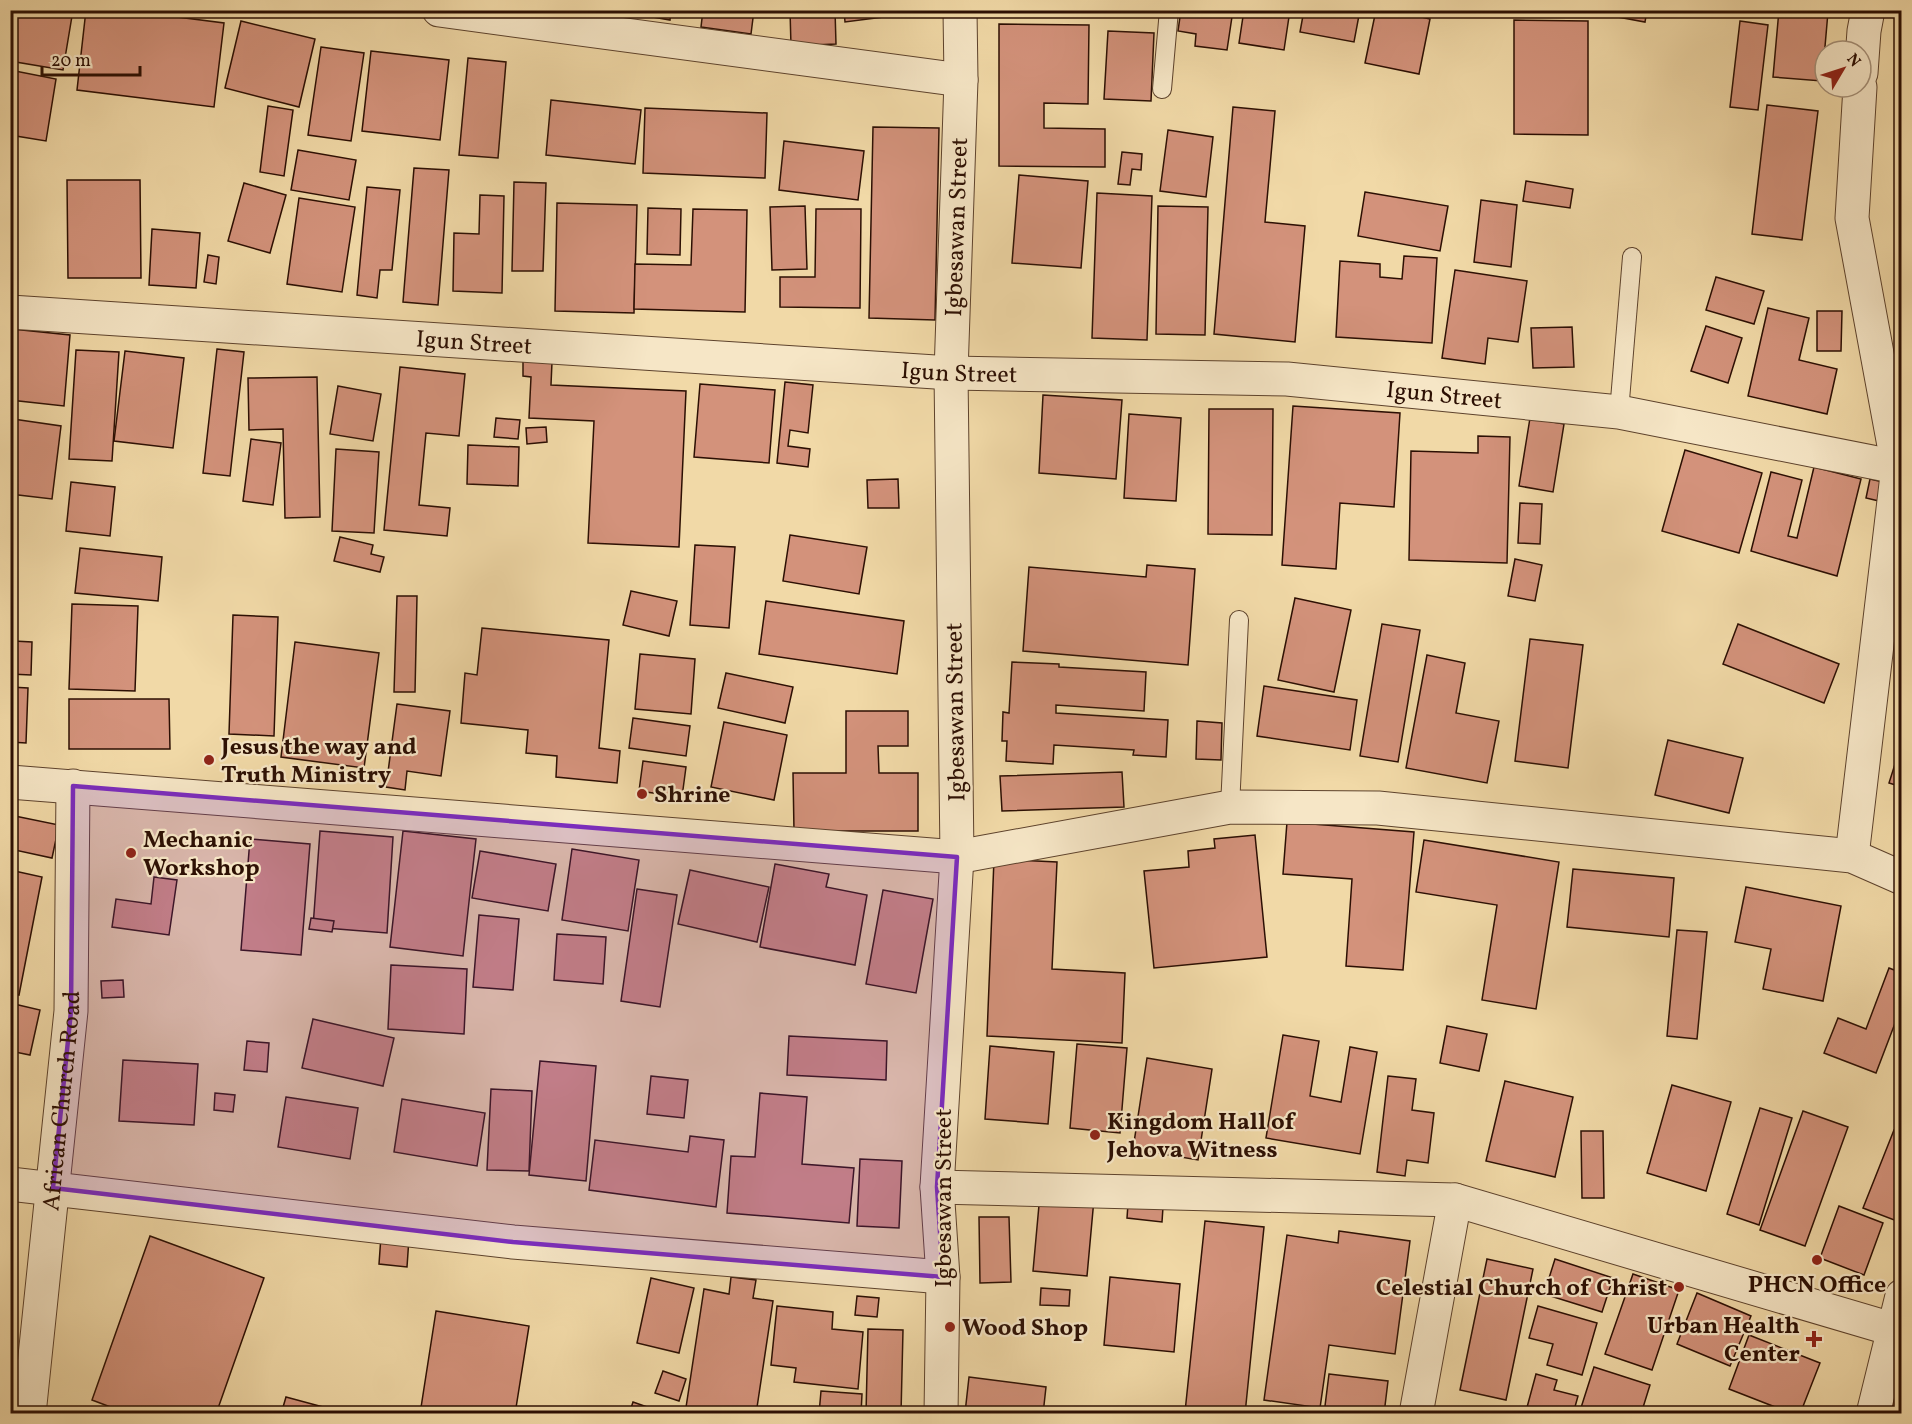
<svg xmlns="http://www.w3.org/2000/svg" width="1912" height="1424" font-family="Vollkorn,serif">
  <rect width="100%" height="100%" fill="#f1d9a7"/>
  <filter id="stains"><feTurbulence type="fractalNoise" baseFrequency=".00333" numOctaves="4"/><feColorMatrix values="0 0 0 0 .2 0 0 0 0 .09 0 0 0 0 .02 0 0 0 .5 -.17"/></filter>
  <radialGradient id="worn" r=".72"><stop offset=".6" stop-color="#630" stop-opacity="0"/><stop offset="1" stop-color="#630" stop-opacity=".3"/></radialGradient>
  <g fill="#d3927b" stroke="#2c0f03" stroke-width="1.5">
    <polygon points="10,10 73,10 63,70 10,61"/>
    <polygon points="86,10 122,10 224,23 214,107 77,90"/>
    <polygon points="550,10 616,10 614,27"/>
    <polygon points="631,10 671,10 670,20 630,13"/>
    <polygon points="703,10 754,10 751,34 701,27"/>
    <polygon points="790,10 835,10 836,44 791,46"/>
    <polygon points="844,10 882,10 883,17 845,22"/>
    <polygon points="1181,10 1233,10 1227,50 1195,46 1196,34 1178,31"/>
    <polygon points="1244,10 1290,10 1284,50 1239,43"/>
    <polygon points="1304,10 1360,10 1354,42 1300,32"/>
    <polygon points="1376,10 1392,10 1430,19 1419,74 1365,63"/>
    <polygon points="1597,10 1647,10 1645,22 1596,13"/>
    <polygon points="1779,10 1828,12 1822,81 1773,77"/>
    <polygon points="1514,20 1588,21 1588,135 1514,134"/>
    <polygon points="241,21 315,39 299,107 225,88"/>
    <polygon points="1740,21 1768,25 1758,110 1730,107"/>
    <polygon points="999,24 1089,25 1088,104 1044,103 1044,128 1105,129 1105,167 999,166"/>
    <polygon points="1108,31 1154,33 1151,101 1104,99"/>
    <polygon points="321,47 364,53 351,141 308,135"/>
    <polygon points="371,51 449,60 440,140 362,131"/>
    <polygon points="468,58 506,62 498,158 459,155"/>
    <polygon points="10,70 56,79 46,141 10,135"/>
    <polygon points="551,100 641,110 635,164 546,155"/>
    <polygon points="1767,105 1818,111 1802,240 1752,234"/>
    <polygon points="268,106 293,110 284,176 260,172"/>
    <polygon points="1233,107 1275,111 1265,222 1305,226 1295,342 1214,334"/>
    <polygon points="645,108 767,113 765,178 643,173"/>
    <polygon points="873,127 939,128 935,320 869,318"/>
    <polygon points="1168,130 1213,137 1206,197 1160,191"/>
    <polygon points="784,141 864,151 858,200 779,190"/>
    <polygon points="298,150 356,160 349,200 291,190"/>
    <polygon points="1122,152 1142,154 1141,170 1132,169 1130,185 1118,184"/>
    <polygon points="414,168 449,170 438,305 403,302"/>
    <polygon points="1019,175 1088,181 1081,268 1012,263"/>
    <polygon points="67,180 140,180 141,278 68,278"/>
    <polygon points="1526,181 1573,189 1570,208 1523,201"/>
    <polygon points="514,182 546,183 543,271 512,271"/>
    <polygon points="244,183 286,195 270,253 228,241"/>
    <polygon points="367,187 400,190 392,270 380,270 377,298 357,295"/>
    <polygon points="1365,192 1448,206 1440,251 1358,236"/>
    <polygon points="1097,193 1152,196 1147,340 1092,338"/>
    <polygon points="480,195 504,196 502,293 453,291 454,233 479,234"/>
    <polygon points="299,198 355,207 342,292 287,284"/>
    <polygon points="1481,200 1517,205 1511,267 1474,262"/>
    <polygon points="557,203 637,205 634,313 555,311"/>
    <polygon points="805,206 807,269 772,270 770,207"/>
    <polygon points="1158,206 1208,207 1205,335 1156,334"/>
    <polygon points="648,208 681,209 680,255 647,254"/>
    <polygon points="693,209 747,210 745,312 634,309 635,264 691,265"/>
    <polygon points="816,209 861,209 860,308 780,307 780,277 815,277"/>
    <polygon points="152,229 200,233 196,288 149,285"/>
    <polygon points="208,255 219,257 216,284 204,282"/>
    <polygon points="1404,256 1437,258 1432,343 1336,337 1340,261 1380,264 1380,277 1402,279"/>
    <polygon points="1455,270 1527,281 1518,342 1488,338 1485,364 1442,358"/>
    <polygon points="1716,277 1764,291 1754,324 1706,310"/>
    <polygon points="1768,308 1809,318 1799,360 1837,369 1827,414 1748,396"/>
    <polygon points="1817,311 1842,311 1841,351 1817,351"/>
    <polygon points="1706,326 1742,338 1728,383 1691,371"/>
    <polygon points="1572,327 1574,367 1533,368 1531,328"/>
    <polygon points="12,329 70,335 64,406 10,400"/>
    <polygon points="217,349 244,352 230,476 203,473"/>
    <polygon points="76,350 119,352 112,461 69,459"/>
    <polygon points="125,351 184,358 173,448 114,441"/>
    <polygon points="523,361 552,362 551,385 686,391 679,547 588,543 594,421 529,418 531,377 523,376"/>
    <polygon points="400,367 465,374 459,436 426,433 419,505 450,508 447,536 384,530"/>
    <polygon points="317,377 320,517 285,518 283,429 249,430 248,378"/>
    <polygon points="785,382 813,385 808,433 790,430 788,446 810,449 808,467 777,463"/>
    <polygon points="700,384 775,390 769,463 694,457"/>
    <polygon points="338,386 381,394 373,441 330,434"/>
    <polygon points="1043,395 1122,400 1116,479 1039,473"/>
    <polygon points="1293,406 1400,413 1394,507 1340,503 1336,569 1282,565"/>
    <polygon points="1209,409 1273,409 1272,535 1208,534"/>
    <polygon points="1129,414 1181,418 1176,501 1124,498"/>
    <polygon points="496,418 520,420 518,439 494,437"/>
    <polygon points="1530,418 1564,424 1553,492 1519,486"/>
    <polygon points="13,419 61,426 52,499 10,494 10,436"/>
    <polygon points="546,427 547,442 527,444 526,428"/>
    <polygon points="1478,436 1510,437 1507,563 1409,560 1411,451 1478,453"/>
    <polygon points="251,439 281,443 273,505 243,501"/>
    <polygon points="468,445 519,447 518,486 467,484"/>
    <polygon points="336,449 379,452 374,533 332,531"/>
    <polygon points="1685,450 1762,473 1739,553 1662,531"/>
    <polygon points="1814,467 1861,479 1837,576 1751,551 1771,472 1802,480 1788,536 1797,538"/>
    <polygon points="898,479 899,508 868,508 867,480"/>
    <polygon points="1870,479 1883,482 1879,501 1866,498"/>
    <polygon points="71,482 115,487 110,536 66,531"/>
    <polygon points="1520,503 1542,504 1540,544 1518,543"/>
    <polygon points="790,535 867,547 859,594 783,581"/>
    <polygon points="340,537 373,545 371,554 384,557 380,572 334,561"/>
    <polygon points="695,545 735,547 729,628 690,625"/>
    <polygon points="80,548 162,557 158,601 75,593"/>
    <polygon points="1515,559 1542,565 1535,601 1508,596"/>
    <polygon points="1147,565 1195,569 1188,665 1023,651 1029,567 1146,577"/>
    <polygon points="631,591 677,601 669,636 623,625"/>
    <polygon points="397,596 417,596 415,692 394,692"/>
    <polygon points="1295,598 1351,610 1334,692 1278,680"/>
    <polygon points="766,601 904,621 897,674 759,654"/>
    <polygon points="72,604 138,606 135,691 69,689"/>
    <polygon points="233,615 278,617 274,736 229,734"/>
    <polygon points="10,617 15,617 14,641 32,642 31,675 10,674"/>
    <polygon points="1382,624 1420,630 1398,762 1360,756"/>
    <polygon points="1738,624 1839,664 1824,703 1723,664"/>
    <polygon points="482,628 609,640 599,748 620,751 617,783 556,777 557,756 526,753 528,730 461,723 465,673 477,675"/>
    <polygon points="1530,639 1583,645 1568,768 1515,761"/>
    <polygon points="295,642 379,653 364,768 281,757"/>
    <polygon points="640,654 695,659 691,714 635,709"/>
    <polygon points="1427,655 1465,663 1456,713 1499,721 1487,783 1406,768"/>
    <polygon points="1012,662 1059,664 1059,667 1146,672 1144,711 1056,705 1056,713 1168,720 1166,757 1133,755 1134,750 1054,745 1053,764 1006,761 1007,741 1002,741 1003,712 1009,713"/>
    <polygon points="726,673 793,687 785,723 718,708"/>
    <polygon points="1264,686 1357,700 1350,750 1257,736"/>
    <polygon points="10,687 28,688 26,743 10,742"/>
    <polygon points="69,699 169,699 170,749 69,749"/>
    <polygon points="397,704 450,711 441,776 407,771 405,790 386,787"/>
    <polygon points="846,711 908,711 908,746 878,746 879,773 918,773 918,831 794,831 793,773 846,773"/>
    <polygon points="633,718 690,726 686,756 629,748"/>
    <polygon points="1197,721 1222,723 1221,760 1196,759"/>
    <polygon points="724,722 787,735 774,800 711,787"/>
    <polygon points="1668,740 1743,758 1729,813 1655,795"/>
    <polygon points="1902,742 1902,787 1889,783"/>
    <polygon points="643,761 686,767 682,797 639,791"/>
    <polygon points="1122,772 1124,807 1002,811 1000,776"/>
    <polygon points="10,815 59,825 52,858 10,849"/>
    <polygon points="1287,822 1414,832 1403,970 1346,966 1352,879 1283,874"/>
    <polygon points="320,831 393,837 387,933 313,927"/>
    <polygon points="403,831 476,839 463,956 390,947"/>
    <polygon points="1255,835 1267,957 1154,968 1144,871 1189,867 1188,851 1215,848 1214,839"/>
    <polygon points="250,839 310,844 301,955 241,950"/>
    <polygon points="1424,840 1559,862 1536,1009 1482,1000 1497,905 1416,892"/>
    <polygon points="572,849 639,860 628,931 562,920"/>
    <polygon points="480,851 556,864 548,911 472,898"/>
    <polygon points="994,859 1057,862 1052,969 1125,973 1122,1043 987,1036"/>
    <polygon points="775,864 829,874 826,887 867,895 855,965 760,947"/>
    <polygon points="1573,869 1674,878 1669,937 1567,927"/>
    <polygon points="10,870 42,877 19,995 10,993"/>
    <polygon points="690,870 769,887 757,942 678,924"/>
    <polygon points="154,877 177,880 169,935 112,927 116,899 151,904"/>
    <polygon points="1746,887 1841,906 1823,1001 1763,989 1771,949 1735,942"/>
    <polygon points="637,889 677,895 660,1007 621,1001"/>
    <polygon points="883,890 933,899 916,993 866,984"/>
    <polygon points="479,915 519,919 513,990 473,987"/>
    <polygon points="311,918 334,921 332,932 309,929"/>
    <polygon points="1677,930 1707,932 1697,1039 1667,1036"/>
    <polygon points="557,934 606,937 603,984 554,980"/>
    <polygon points="391,965 467,969 464,1034 388,1029"/>
    <polygon points="1889,968 1902,973 1902,1005 1876,1073 1824,1053 1838,1018 1866,1029"/>
    <polygon points="123,980 124,997 102,998 101,981"/>
    <polygon points="10,1003 40,1010 30,1055 10,1051"/>
    <polygon points="313,1019 394,1038 383,1086 302,1068"/>
    <polygon points="1447,1026 1487,1034 1479,1071 1440,1063"/>
    <polygon points="1283,1035 1319,1041 1310,1096 1341,1102 1350,1047 1377,1052 1360,1154 1266,1138"/>
    <polygon points="789,1036 887,1041 886,1080 787,1075"/>
    <polygon points="247,1041 269,1043 267,1072 244,1070"/>
    <polygon points="1902,1043 1902,1066 1895,1064"/>
    <polygon points="1077,1044 1127,1048 1120,1133 1070,1128"/>
    <polygon points="990,1046 1054,1052 1048,1124 985,1119"/>
    <polygon points="1147,1058 1212,1069 1198,1160 1133,1149"/>
    <polygon points="123,1060 198,1064 194,1125 119,1121"/>
    <polygon points="540,1061 596,1066 586,1181 529,1175"/>
    <polygon points="651,1076 688,1080 684,1118 647,1114"/>
    <polygon points="1388,1076 1416,1079 1412,1110 1434,1113 1428,1163 1407,1160 1405,1176 1377,1172"/>
    <polygon points="1505,1081 1573,1097 1555,1177 1486,1161"/>
    <polygon points="1672,1085 1731,1102 1706,1191 1647,1173"/>
    <polygon points="491,1089 532,1091 529,1171 487,1170"/>
    <polygon points="215,1093 235,1095 233,1112 214,1110"/>
    <polygon points="760,1093 807,1097 802,1164 854,1168 849,1223 727,1213 731,1156 755,1157"/>
    <polygon points="286,1097 358,1108 350,1159 278,1147"/>
    <polygon points="402,1099 485,1113 477,1166 394,1152"/>
    <polygon points="1760,1108 1792,1118 1759,1225 1727,1214"/>
    <polygon points="1803,1111 1848,1127 1805,1246 1760,1230"/>
    <polygon points="1894,1130 1902,1133 1902,1223 1863,1208"/>
    <polygon points="1581,1131 1603,1131 1604,1198 1582,1198"/>
    <polygon points="690,1136 724,1140 716,1207 589,1190 595,1140 688,1152"/>
    <polygon points="860,1159 902,1161 899,1228 857,1226"/>
    <polygon points="1040,1194 1094,1199 1087,1276 1033,1271"/>
    <polygon points="1128,1204 1163,1207 1162,1222 1127,1218"/>
    <polygon points="1839,1206 1883,1223 1864,1275 1820,1258"/>
    <polygon points="979,1217 1009,1217 1011,1282 980,1283"/>
    <polygon points="1205,1221 1264,1227 1245,1414 1185,1412"/>
    <polygon points="1339,1231 1410,1241 1395,1354 1329,1345 1320,1408 1264,1400 1287,1235 1338,1243"/>
    <polygon points="150,1236 264,1278 216,1414 129,1414 92,1400"/>
    <polygon points="381,1236 409,1238 407,1267 379,1264"/>
    <polygon points="1487,1259 1533,1269 1506,1400 1460,1390"/>
    <polygon points="1555,1259 1613,1278 1602,1312 1544,1294"/>
    <polygon points="1633,1274 1679,1290 1652,1370 1605,1354"/>
    <polygon points="731,1277 756,1280 753,1298 773,1301 756,1414 685,1414 704,1289 729,1294"/>
    <polygon points="1110,1277 1180,1284 1174,1352 1104,1345"/>
    <polygon points="651,1278 694,1288 679,1353 637,1343"/>
    <polygon points="1041,1288 1070,1290 1069,1306 1040,1305"/>
    <polygon points="1697,1293 1751,1316 1730,1366 1677,1344"/>
    <polygon points="857,1296 879,1298 877,1317 855,1315"/>
    <polygon points="777,1306 833,1312 832,1329 863,1332 858,1389 794,1382 796,1368 771,1365"/>
    <polygon points="1538,1306 1597,1323 1582,1375 1547,1365 1553,1344 1529,1338"/>
    <polygon points="436,1311 529,1326 515,1414 420,1414"/>
    <polygon points="868,1329 903,1330 901,1414 866,1414"/>
    <polygon points="1749,1335 1820,1363 1800,1414 1793,1414 1729,1389"/>
    <polygon points="1594,1367 1650,1385 1641,1414 1579,1414"/>
    <polygon points="663,1371 686,1379 679,1401 655,1393"/>
    <polygon points="1329,1374 1388,1381 1384,1414 1324,1414"/>
    <polygon points="1536,1374 1557,1380 1554,1390 1578,1396 1573,1414 1535,1414 1526,1411"/>
    <polygon points="969,1377 1046,1387 1043,1414 965,1413"/>
    <polygon points="1900,1380 1902,1381 1902,1414 1882,1414"/>
    <polygon points="821,1391 862,1394 861,1414 819,1414"/>
    <polygon points="286,1397 349,1414 281,1414"/>
    <polygon points="633,1402 667,1414 629,1414"/>
    <polygon points="1730,1407 1750,1414 1728,1414"/>
  </g>
  <g fill="none" stroke-linecap="round" stroke-linejoin="round">
    <g stroke="#5d422c" stroke-width="20">
      <g id="lane">
        <polyline points="1162,89 1169,10"/>
        <polyline points="1619,412 1632,257"/>
        <polyline points="1230,807 1239,620"/>
      </g>
    </g>
    <g stroke="#5d422c" stroke-width="35">
      <g id="street">
        <polyline points="439,10 961,80"/>
        <polyline points="1861,73 1864,31 1868,10"/>
        <path id="s1" d="M10,312L951,373L1287,379L1619,412L1902,468"/>
        <polyline points="10,782 957,857 1230,807 1378,808 1852,856 1902,878"/>
        <polyline points="1852,856 1898,467 1852,218 1860,87"/>
        <polyline points="10,1184 513,1242 943,1277"/>
        <polyline points="937,1187 1455,1200 1902,1332"/>
        <path id="s2" d="M29,1414L71,1011L73,786"/>
        <path id="s3" d="M941,1414L943,1277L937,1187L957,857L951,373L961,80L960,10"/>
        <polyline points="1416,1414 1455,1200"/>
        <polyline points="1873,1414 1902,1296"/>
      </g>
    </g>
    <use href="#lane" stroke="#f6e6c6" stroke-width="18"/>
    <use href="#street" stroke="#f6e6c6" stroke-width="33"/>
  </g>
  <path fill="#7b2cbf" fill-opacity="0.2" stroke="#7b2cbf" stroke-width="4.5" stroke-linejoin="round" d="M73,786L957,857L937,1187L943,1277L513,1242L53,1188L71,1011Z"/>
  <g fill="#8f2418" stroke="#f6e6c6" stroke-width="2">
    <circle cx="209" cy="760" r="6"/>
    <circle cx="642" cy="794" r="6"/>
    <circle cx="131" cy="853" r="6"/>
    <circle cx="1095" cy="1135" r="6"/>
    <circle cx="1817" cy="1260" r="6"/>
    <circle cx="1679" cy="1287" r="6"/>
    <circle cx="950" cy="1327" r="6"/>
    <path d="M1811 1330h6v6h6v6h-6v6h-6v-6h-6v-6h6z"/>
  </g>
  <g text-anchor="middle" stroke-width="4.5" stroke-linejoin="round" paint-order="stroke">
    <g font-size="24" fill="#2c0f03" stroke="#f6e6c6">
      <text dy="8" stroke="none"><textPath href="#s3" startOffset="1188">Igbesawan Street</textPath></text>
      <text dy="8" stroke="none"><textPath href="#s1" startOffset="465">Igun Street</textPath></text>
      <text dy="8" stroke="none"><textPath href="#s1" startOffset="951">Igun Street</textPath></text>
      <text dy="8" stroke="none"><textPath href="#s1" startOffset="1437">Igun Street</textPath></text>
      <text transform="translate(955 712) rotate(-91)" y="8">Igbesawan Street</text>
      <text dy="8" stroke="none"><textPath href="#s2" startOffset="315">African Church Road</textPath></text>
      <text transform="translate(943 1198) rotate(-90)" y="8">Igbesawan Street</text>
    </g>
    <g font-size="24" font-weight="bold" fill="#2c0f03" stroke="#f6e6c6" text-anchor="start">
      <text x="221" y="754">Jesus the way and<tspan x="221" dy="28">Truth Ministry</tspan></text>
      <text x="654" y="802">Shrine</text>
      <text x="143" y="847">Mechanic<tspan x="143" dy="28">Workshop</tspan></text>
      <text x="1107" y="1129">Kingdom Hall of<tspan x="1107" dy="28">Jehova Witness</tspan></text>
      <text x="1817" y="1292" text-anchor="middle">PHCN Office</text>
      <text x="1667" y="1295" text-anchor="end">Celestial Church of Christ</text>
      <text x="1800" y="1333" text-anchor="end">Urban Health<tspan x="1800" dy="28">Center</tspan></text>
      <text x="962" y="1335">Wood Shop</text>
    </g>
  </g>
  <rect width="1912" height="1424" fill="none" stroke="#f1d9a7" stroke-width="36"/>
  <rect x="12" y="12" width="1888" height="1400" fill="none" stroke="#2c0f03" stroke-width="3"/>
  <rect x="18" y="18" width="1876" height="1388" fill="none" stroke="#2c0f03" stroke-width="1.5"/>
  <g transform="translate(1843 69) rotate(51)"><circle r="28" fill="#f6e6c6" stroke="#a59078" stroke-width="1.5"/>
  <path d="M0-4.5L10 22L0 15L-10 22Z" fill="#8f2418"/>
  <text y="-9" font-size="16" font-weight="bold" text-anchor="middle" fill="#2c0f03">N</text>
  </g>
  <path d="M42 66v9h98v-9" fill="none" stroke="#2c0f03" stroke-width="3"/>
  <text x="51" y="66" font-size="18" fill="#2c0f03" stroke="#f6e6c6" stroke-width="4.5" paint-order="stroke">20 m</text>
  <rect width="100%" height="100%" filter="url(#stains)"/>
  <rect width="100%" height="100%" fill="url(#worn)"/>
</svg>
